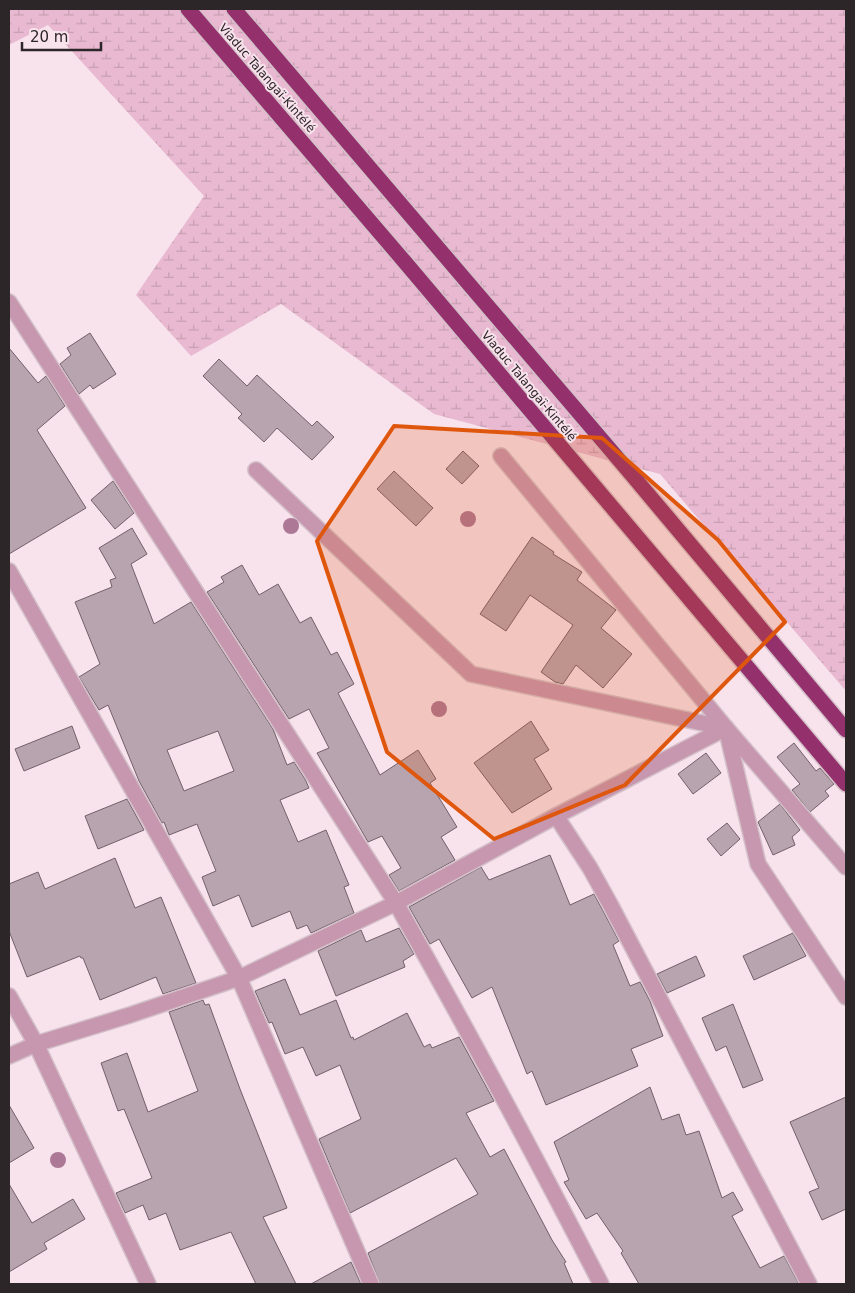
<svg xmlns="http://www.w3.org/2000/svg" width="855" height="1293" font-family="'DejaVu Sans',sans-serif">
  <defs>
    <pattern id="wetland-marsh" width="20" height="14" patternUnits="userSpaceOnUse" patternTransform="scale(1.25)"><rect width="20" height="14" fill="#e8b9d0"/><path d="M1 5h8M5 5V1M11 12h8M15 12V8" fill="none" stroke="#c79fb3"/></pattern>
  </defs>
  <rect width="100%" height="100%" fill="#f8e2ec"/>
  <polygon fill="url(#wetland-marsh)" points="9,9 846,9 846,691 660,474 434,414 281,304 191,356 136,295 204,196 48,25 9,45"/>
  <g fill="#b8a4ae" stroke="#726069" fill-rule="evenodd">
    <polygon points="90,333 116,374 93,389 90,385 79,394 60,364 71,355 67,348"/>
    <polygon points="9,348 38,383 46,376 65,406 37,430 86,508 9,554"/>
    <polygon points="219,359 247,386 257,375 312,426 317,421 334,437 312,460 277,428 264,442 238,418 242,414 203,376"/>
    <polygon points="463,451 479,466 462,484 446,469"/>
    <polygon points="394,471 433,508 416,526 377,489"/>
    <polygon points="113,481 134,513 115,529 91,500"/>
    <path d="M132,528L147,554L131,564L154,624L191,602L273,729L287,765L294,762L305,779L309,788L280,800L298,842L326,830L349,885L344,887L354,913L311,933L307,925L297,929L290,911L252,927L239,895L213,906L202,877L216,871L197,824L169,835L164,822L162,823L139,781L108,705L99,710L79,677L100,664L75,602L112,587L110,580L116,578L99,548ZM218,731L234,771L184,791L167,750Z"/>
    <polygon points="532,537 554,552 553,554 582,572 577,580 616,610 601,628 632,654 603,688 576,665 563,684 555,682 541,672 573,625 530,595 506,631 480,614"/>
    <polygon points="242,565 259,595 278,584 300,623 311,617 331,655 337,652 354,684 338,693 380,775 418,750 436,779 430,783 457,827 441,837 455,860 399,891 389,875 401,868 382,836 368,842 317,753 329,748 309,709 289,719 207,592 224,582 221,577"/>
    <polygon points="531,721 549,750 534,759 552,789 512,813 474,763"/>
    <polygon points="72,726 80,748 24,771 15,749"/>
    <polygon points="794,743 816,771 820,768 834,784 825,791 829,796 810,812 792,790 800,784 777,757"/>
    <polygon points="706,753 721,773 693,794 678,774"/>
    <polygon points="127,799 144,830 98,849 85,816"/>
    <polygon points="780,804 800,830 792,837 795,845 773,855 758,822"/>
    <polygon points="727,823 740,839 721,856 707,839"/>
    <polygon points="550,855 570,905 594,894 619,941 613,945 630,986 640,982 650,1001 663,1036 631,1049 638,1066 546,1105 532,1071 527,1074 492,987 472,998 439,939 430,944 409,907 481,867 489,880"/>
    <polygon points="115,858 135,908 161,897 196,983 163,994 156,977 100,1000 83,958 81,958 80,956 27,977 9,931 9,884 38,872 45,889"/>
    <polygon points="399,928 414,954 403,961 405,967 336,996 318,951 361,930 366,942"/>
    <polygon points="793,933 806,956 754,980 743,956"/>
    <polygon points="696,956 705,976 667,993 657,974"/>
    <polygon points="285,979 300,1015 336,1000 351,1038 353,1037 354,1040 407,1013 424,1047 430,1044 432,1048 459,1037 494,1101 466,1113 490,1157 504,1149 552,1240 566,1262 564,1263 573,1284 380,1284 368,1253 478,1194 456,1158 350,1213 319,1139 361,1119 340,1065 316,1076 303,1047 285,1054 272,1022 269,1023 255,991"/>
    <polygon points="203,1000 205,1005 209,1004 240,1089 287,1208 263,1217 296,1284 256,1284 231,1232 180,1250 166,1213 149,1220 143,1205 125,1213 116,1193 152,1178 124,1109 118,1111 101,1063 127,1053 148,1112 198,1091 169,1012"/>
    <polygon points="733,1004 763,1080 743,1088 726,1046 716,1051 702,1018"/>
    <polygon points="650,1087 662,1120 679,1114 686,1135 699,1131 722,1198 733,1192 743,1210 732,1216 760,1268 784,1256 799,1284 639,1284 621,1253 623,1251 597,1213 586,1219 564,1182 569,1180 554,1142"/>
    <polygon points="846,1097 846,1209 822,1220 809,1192 819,1188 790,1122"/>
    <polygon points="9,1105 34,1148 9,1163"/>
    <polygon points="9,1184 32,1223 73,1199 85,1219 44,1243 47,1249 9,1272"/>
    <polygon points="351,1262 361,1284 311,1284"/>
  </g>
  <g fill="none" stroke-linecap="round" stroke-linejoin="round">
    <g stroke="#d3c0c9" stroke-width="18">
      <g id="minor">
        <path d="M9,302L396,903C467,1029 535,1156 601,1284"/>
        <polyline points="501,456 726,728 846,867"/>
        <polyline points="256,470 471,674 726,728 758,864 846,997"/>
        <polyline points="9,571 239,978 371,1284"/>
        <polyline points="556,816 590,868 610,904 809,1284"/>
        <polyline points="9,996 36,1044 148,1284"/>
        <polyline points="9,1056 36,1044 130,1015 239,978 396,903 556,816 726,728"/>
      </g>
    </g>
    <g stroke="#d3c0c9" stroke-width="18">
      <g id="highway">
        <polyline points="188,9 404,261 846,784"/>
        <polyline points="234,9 632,475 846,730"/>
      </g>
    </g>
    <use href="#minor" stroke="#c797af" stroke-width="15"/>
    <use href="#highway" stroke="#94316c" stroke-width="15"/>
  </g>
  <g fill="#ac7896">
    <circle cx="468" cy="519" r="8"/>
    <circle cx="291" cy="526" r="8"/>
    <circle cx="439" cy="709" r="8"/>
    <circle cx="58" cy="1160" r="8"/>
  </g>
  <path fill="#df560d" fill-opacity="0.2" stroke="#df560d" stroke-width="4" stroke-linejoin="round" d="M394,426L602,438L718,540L785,622L625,785L494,839L387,752L317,541Z"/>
  <g text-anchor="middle" stroke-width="4" stroke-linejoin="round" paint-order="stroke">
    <g font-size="12" fill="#2d2629" stroke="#f8e2ec">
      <text transform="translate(267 78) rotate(49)" y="4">Viaduc Talangaï-Kintélé</text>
      <text transform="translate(529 386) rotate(50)" y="4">Viaduc Talangaï-Kintélé</text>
    </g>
  </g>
  <rect width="855" height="1293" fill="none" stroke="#2d2629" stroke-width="20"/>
  <path d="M22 42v8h79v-8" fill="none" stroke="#2d2629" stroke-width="2.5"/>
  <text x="30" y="42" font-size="15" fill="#2d2629" stroke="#f8e2ec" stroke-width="4" paint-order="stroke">20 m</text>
</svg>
